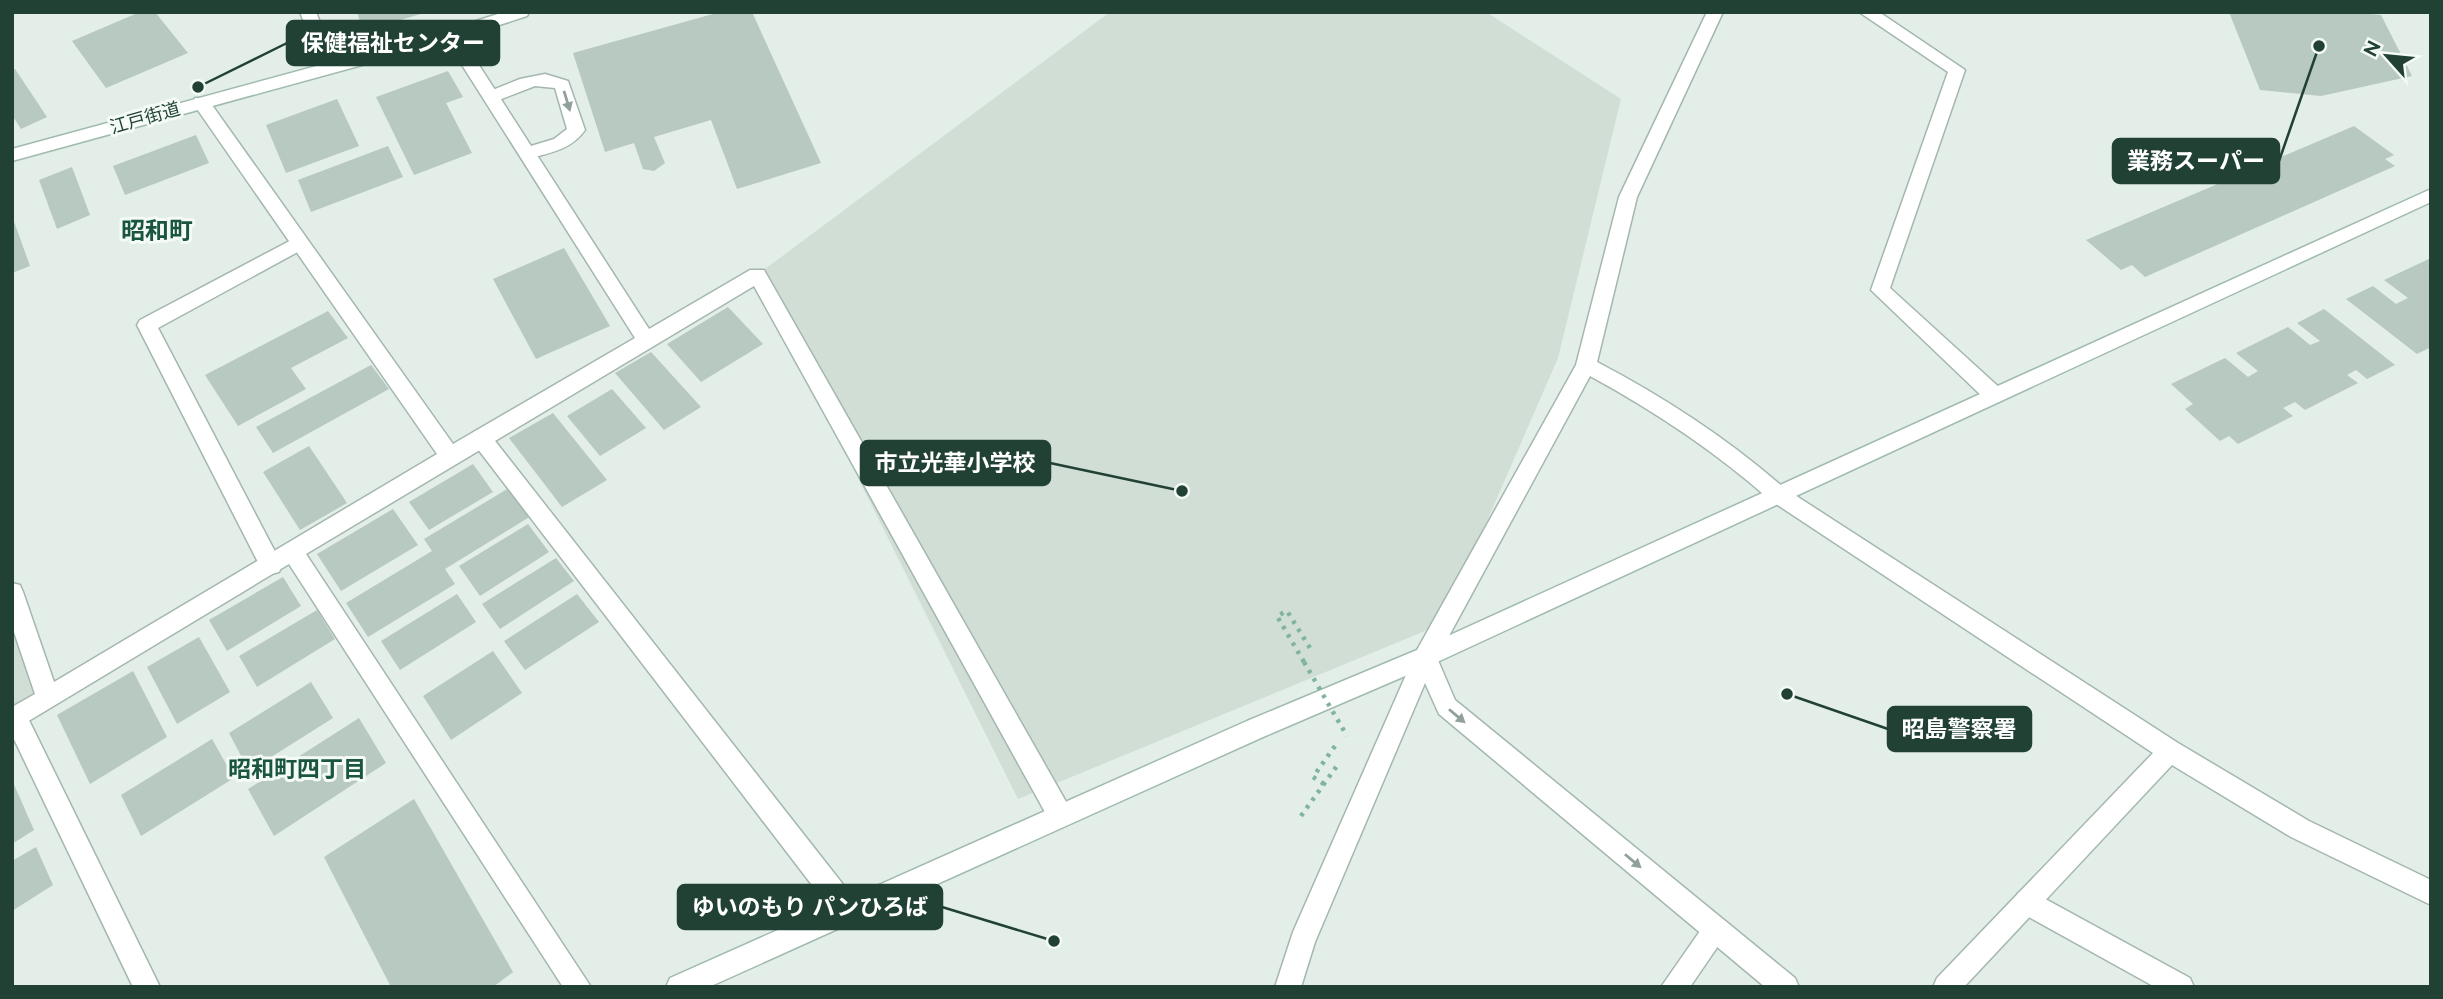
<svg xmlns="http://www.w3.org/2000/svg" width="2443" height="999" font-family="Raleway,'Noto Sans JP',sans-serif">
  <rect width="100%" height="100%" fill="#e2eee7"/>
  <g fill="#d0ded6">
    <polygon points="1110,12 1486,12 1621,99 1558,358 1442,624 1018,799 757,275"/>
    <polygon points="12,592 48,699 12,720"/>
  </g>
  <g fill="#b7c9c0">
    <polygon points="140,12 155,12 188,53 106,88 72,41"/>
    <polygon points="357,12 424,12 424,13 363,31"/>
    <polygon points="720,12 752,12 821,163 737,189 711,120 654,137 665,163 654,171 643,169 634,143 605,152 573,53"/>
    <polygon points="2229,12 2351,12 2381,15 2412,76 2321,96 2260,90"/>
    <polygon points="15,69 47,117 21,129 12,115 12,70"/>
    <polygon points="448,71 463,97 446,103 472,153 414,175 376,97"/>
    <polygon points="337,99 359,146 286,173 266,125"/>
    <polygon points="2354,126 2394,155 2385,159 2395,166 2145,277 2132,265 2121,270 2086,240"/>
    <polygon points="196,135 209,163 125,195 113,166"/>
    <polygon points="388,146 403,177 311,212 298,180"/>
    <polygon points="72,167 90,215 57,229 39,180"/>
    <polygon points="12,216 30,266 12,273"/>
    <polygon points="564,248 610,326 536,359 493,279"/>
    <polygon points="2431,258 2431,347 2417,354 2346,299 2373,286 2396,304 2408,298 2384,280"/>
    <polygon points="728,307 763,344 701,382 667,344"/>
    <polygon points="2324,309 2395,365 2367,379 2356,370 2347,375 2358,383 2305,410 2295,402 2283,408 2293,416 2238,444 2229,436 2220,441 2185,409 2193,404 2171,384 2225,358 2248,377 2258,371 2236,353 2288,327 2310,345 2320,341 2297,323"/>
    <polygon points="328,311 348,338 291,368 306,389 238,426 205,375"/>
    <polygon points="651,352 701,407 664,430 615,373"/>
    <polygon points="371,365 389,389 273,453 256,427"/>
    <polygon points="612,389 646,428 600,456 567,416"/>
    <polygon points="553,413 607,480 562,507 509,438"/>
    <polygon points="309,446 347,503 300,530 263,472"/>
    <polygon points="473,464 493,492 429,530 409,502"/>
    <polygon points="509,488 531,516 445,569 455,584 368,637 346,603 432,551 424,539"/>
    <polygon points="393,509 418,545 341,591 317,554"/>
    <polygon points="528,524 549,552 480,596 459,566"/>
    <polygon points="556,558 574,581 500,629 482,604"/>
    <polygon points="283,577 301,606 227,651 209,620"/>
    <polygon points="457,594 476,622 400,670 381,641"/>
    <polygon points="577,594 599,622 525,670 504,641"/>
    <polygon points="317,610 335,639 257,687 239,656"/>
    <polygon points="199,637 230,692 177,724 147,667"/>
    <polygon points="493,651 522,693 451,740 423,696"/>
    <polygon points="133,671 167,737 90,784 57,715"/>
    <polygon points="311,682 333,718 249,771 229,733"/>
    <polygon points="359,718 386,763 274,836 248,789"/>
    <polygon points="212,739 234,778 141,836 121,795"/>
    <polygon points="12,780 34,830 12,844"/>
    <polygon points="414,799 513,972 493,987 391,987 324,857"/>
    <polygon points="36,847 53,885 12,911 12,861"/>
  </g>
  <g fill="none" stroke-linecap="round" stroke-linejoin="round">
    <g stroke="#a4b7ae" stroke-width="3">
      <g id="lane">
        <path d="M545,74L568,81L585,130C571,150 549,153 527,159L518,153L521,149L554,139L567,129L555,88L535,86L491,103L483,97L485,93L520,79Z"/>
        <polygon points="299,236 305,238 308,243 305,248 158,328 282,565 279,572 271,574 263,572 137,325 140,320"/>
        <polygon points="481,430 488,432 856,901 860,910 856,919 847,923 838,919 474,444 471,438 474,432"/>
        <polygon points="16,707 24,710 160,987 133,987 12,735 12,709"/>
        <polygon points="2027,889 2190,978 2194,987 2155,987 2018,911 2014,902 2018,893"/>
        <polygon points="1716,917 1725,921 1729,930 1690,987 1661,987 1707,921"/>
      </g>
    </g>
    <g stroke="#a4b7ae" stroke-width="3">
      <g id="street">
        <polygon points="300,12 316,12 338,68 336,72 324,72 322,68"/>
        <path d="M1707,12H1723L1637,197L1597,362C1664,397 1727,438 1784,488L2178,743L2309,821L2431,880V905L2291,837L2172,765L1964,987H1933L1937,978L2153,753L1770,500C1715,451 1654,411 1590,376L1437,658L1455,700L1795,978L1799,987H1765L1439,714L1425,683L1315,942L1301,987H1275L1293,932L1417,650L1576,365L1619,197Z"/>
        <polygon points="1859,12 1879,12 1965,70 1890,288 2001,389 2004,395 2001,401 1994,403 1987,401 1871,290 1948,72"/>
        <polygon points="451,30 457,31 649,329 750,270 764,270 1069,807 1072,815 1069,823 1060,827 1051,823 754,286 306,554 591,987 563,987 289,564 12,731 12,707 35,694 12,626 12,583 20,585 23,592 54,682 437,454 195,106 193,102 195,98 207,98 453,444 635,338 443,35"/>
      </g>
    </g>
    <g stroke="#a0bbae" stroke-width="3">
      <g id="secondary">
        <polygon points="504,12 529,12 527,16 457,39 12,161 12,149 445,31"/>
        <polygon points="2431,189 2431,202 1433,664 1263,737 709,987 666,987 670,978 1247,721 1417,650"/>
      </g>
    </g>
    <g stroke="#80b49d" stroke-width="4.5" stroke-dasharray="3.5 6" stroke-linecap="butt">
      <polyline points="1304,662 1277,616 1287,611 1310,648"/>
      <polyline points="1324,784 1313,777 1335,746"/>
      <polyline points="1301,816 1339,763"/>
    </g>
    <use href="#lane" fill="#fff" fill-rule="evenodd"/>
    <use href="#street" fill="#fff" fill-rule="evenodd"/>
    <use href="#secondary" fill="#fff" fill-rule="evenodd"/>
    <polyline stroke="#80b49d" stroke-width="4.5" stroke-dasharray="3.5 6" stroke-linecap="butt" points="1304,662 1347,736"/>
  </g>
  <defs><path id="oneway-solid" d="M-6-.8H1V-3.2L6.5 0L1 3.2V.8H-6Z" transform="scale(1.75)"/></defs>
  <g fill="#90a09a">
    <use href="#oneway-solid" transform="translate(567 101) rotate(73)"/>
    <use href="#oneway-solid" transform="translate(1457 716) rotate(40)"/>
    <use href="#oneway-solid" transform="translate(1633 861) rotate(40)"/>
  </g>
  <g text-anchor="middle" stroke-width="6" stroke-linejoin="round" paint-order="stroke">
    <g font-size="18" fill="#204134" stroke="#f4faf6">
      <text transform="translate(145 118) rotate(-16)" y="6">江戸街道</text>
    </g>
    <g font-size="23" font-weight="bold" fill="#1a553f" stroke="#f4faf6">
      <text x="297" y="777">昭和町四丁目</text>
    </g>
    <g font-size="24" font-weight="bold" fill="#1a553f" stroke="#f4faf6">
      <text x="157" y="239">昭和町</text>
    </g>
  </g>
  <path fill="none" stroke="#204134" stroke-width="2.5" d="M198 87L287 43M2319 46L2279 161M1182 491L1050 463M1787 694L1888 729M1054 941L942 907"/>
  <g fill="#204134" stroke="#f4faf6" stroke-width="2.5">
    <circle cx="198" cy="87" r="7"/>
    <circle cx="2319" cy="46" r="7"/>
    <circle cx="1182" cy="491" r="7"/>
    <circle cx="1787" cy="694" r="7"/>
    <circle cx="1054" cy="941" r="7"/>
  </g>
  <g fill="#204134" stroke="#204134" stroke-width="2.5">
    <rect x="287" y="21" width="212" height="44" rx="7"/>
    <rect x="2113" y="139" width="166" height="44" rx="7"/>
    <rect x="861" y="441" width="189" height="44" rx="7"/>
    <rect x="1888" y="707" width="143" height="44" rx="7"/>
    <rect x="678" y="885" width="264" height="44" rx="7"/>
  </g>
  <g font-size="23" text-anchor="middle" font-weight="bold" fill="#fff">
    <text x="393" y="51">保健福祉センター</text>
    <text x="2196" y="169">業務スーパー</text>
    <text x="955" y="471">市立光華小学校</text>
    <text x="1959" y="737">昭島警察署</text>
    <text x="810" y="915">ゆいのもり パンひろば</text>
  </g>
  <rect width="2443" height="999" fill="none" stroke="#204134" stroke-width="28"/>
  <g transform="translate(2387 56) rotate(297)" stroke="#f4faf6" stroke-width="5" paint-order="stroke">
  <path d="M0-5L12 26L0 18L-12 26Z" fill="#204134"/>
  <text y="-10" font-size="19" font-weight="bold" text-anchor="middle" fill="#204134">N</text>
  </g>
</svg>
